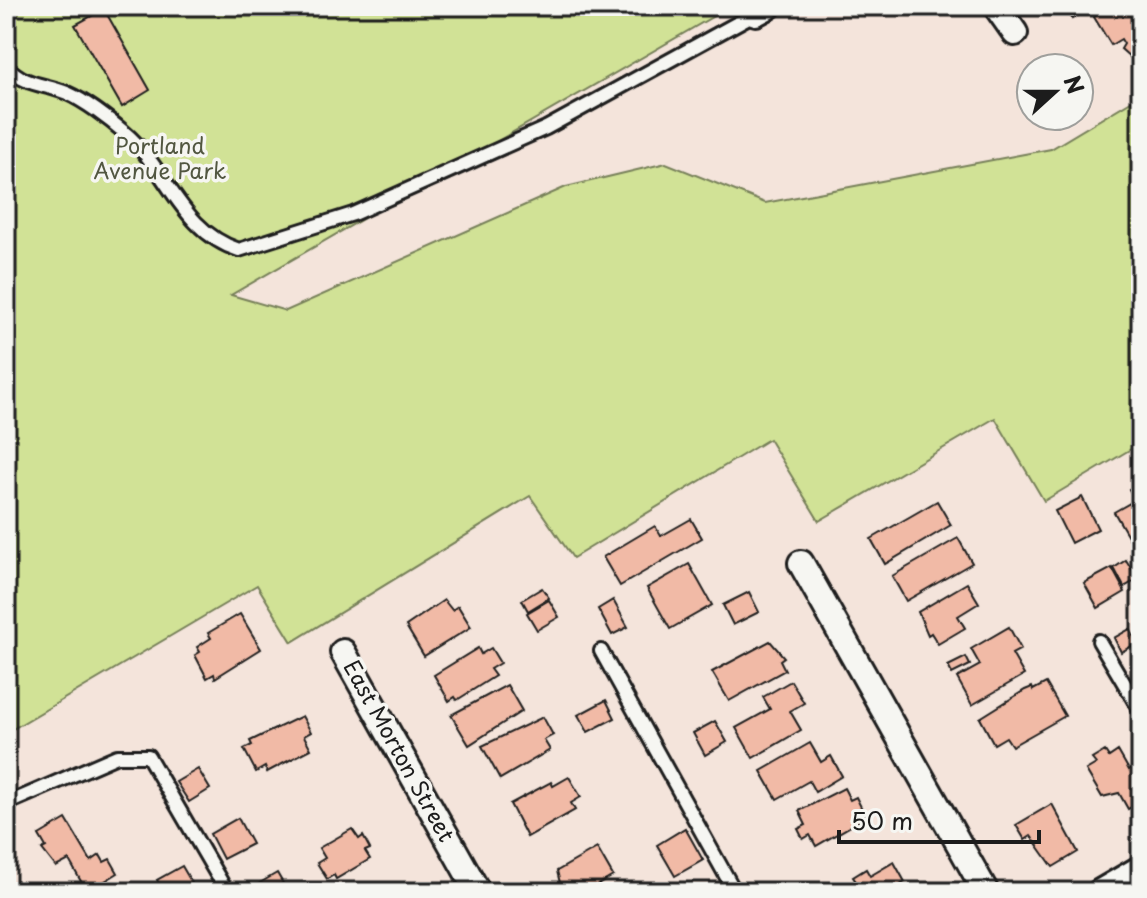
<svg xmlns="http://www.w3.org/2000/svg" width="1147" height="898" font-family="'Playpen Sans',sans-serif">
  <rect width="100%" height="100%" fill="#f4e4db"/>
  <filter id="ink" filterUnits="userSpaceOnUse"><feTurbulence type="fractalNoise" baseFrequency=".0125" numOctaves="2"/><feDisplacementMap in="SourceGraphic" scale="16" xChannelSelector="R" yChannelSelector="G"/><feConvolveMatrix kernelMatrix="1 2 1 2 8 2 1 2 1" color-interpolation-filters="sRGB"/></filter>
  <g filter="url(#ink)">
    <polygon fill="#d1e296" stroke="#767f59" stroke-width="2" points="6,6 731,6 231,295 286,311 566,187 666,163 765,203 1051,149 1141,95 1141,443 1044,501 995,418 819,521 769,439 573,558 530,496 292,642 257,585 6,733"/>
    <g fill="#f1baa6" stroke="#1c1c1c" stroke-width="2">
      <polygon points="1065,6 1094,6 1072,19"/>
      <polygon points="1112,6 1141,6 1141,52 1131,58 1121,49 1124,44 1121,39 1111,45 1094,17"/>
      <polygon points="104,9 150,90 122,107 75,25"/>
      <polygon points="1141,482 1141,538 1132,543 1114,512 1135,500 1129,489"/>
      <polygon points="1082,497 1098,529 1071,543 1055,511"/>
      <polygon points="937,501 951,525 885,564 871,539"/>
      <polygon points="691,519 702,538 620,586 603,557 655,526 661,536"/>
      <polygon points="958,538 972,563 906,601 892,576"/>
      <polygon points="1126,560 1138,579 1124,587 1114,568"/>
      <polygon points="689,564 712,605 670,629 647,588"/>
      <polygon points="1112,568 1125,592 1098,608 1084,583"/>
      <polygon points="967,583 979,603 958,616 965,628 938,644 931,633 928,635 918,612"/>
      <polygon points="542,588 549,598 528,611 522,600"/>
      <polygon points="749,592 759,612 733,625 723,605"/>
      <polygon points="444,600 452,610 458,606 471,627 424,656 406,626"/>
      <polygon points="549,600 559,617 537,630 527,613"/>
      <polygon points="613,600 628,627 612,635 598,609"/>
      <polygon points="240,614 261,649 215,678 214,674 207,678 195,655 200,652 197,647 211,638 208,633"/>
      <polygon points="1009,627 1021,649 1012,654 1024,675 972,705 957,678 980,665 971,649"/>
      <polygon points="1130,629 1137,643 1121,652 1114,638"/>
      <polygon points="770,641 784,657 780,660 785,670 729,701 712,672"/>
      <polygon points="478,648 481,654 491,648 500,663 490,669 495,676 457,700 455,697 449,701 434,675"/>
      <polygon points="966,657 970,665 952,674 948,666"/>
      <polygon points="791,681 804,703 790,711 801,730 753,758 736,728 770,709 763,697"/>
      <polygon points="1046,683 1065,716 1012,746 1006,737 994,744 980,718 1025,690 1032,687 1033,690"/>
      <polygon points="507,685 522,711 469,745 451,715"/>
      <polygon points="606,700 615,718 588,732 578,715"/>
      <polygon points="302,716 311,732 304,736 311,749 267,772 265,767 256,772 244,749 252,745 250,741"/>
      <polygon points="543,717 553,735 544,740 550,750 500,779 482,746"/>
      <polygon points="715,721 727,742 705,755 693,733"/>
      <polygon points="810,743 821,762 831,756 842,776 815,792 809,781 777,799 761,771"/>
      <polygon points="1105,751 1109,757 1118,751 1129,770 1135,766 1141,777 1141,801 1128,809 1119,793 1102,797 1086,770 1096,764 1092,759"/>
      <polygon points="198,769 210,789 189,802 176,782"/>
      <polygon points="569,777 581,797 571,803 575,810 527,837 510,804 551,782 553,786"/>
      <polygon points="844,788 850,800 856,797 866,817 816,846 810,835 803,839 798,829 806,825 799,811"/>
      <polygon points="1052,804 1078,852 1053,867 1031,836 1025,840 1016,825"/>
      <polygon points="238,818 252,844 223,859 210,834"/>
      <polygon points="66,819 91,861 100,855 104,862 110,859 118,873 87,892 69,860 56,867 42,849 46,847 39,835"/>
      <polygon points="685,828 703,860 675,876 657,845"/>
      <polygon points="352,829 359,839 363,836 370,849 365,851 370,859 336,879 334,875 327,879 317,863 325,858 319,848"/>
      <polygon points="597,848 613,876 586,892 570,892 568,888 562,891 557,871"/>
      <polygon points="894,862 905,882 888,892 842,892 857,883 853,877 866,869 870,876"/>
      <polygon points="182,866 197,892 164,892 157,880"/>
      <polygon points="277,873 288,892 256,892 253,887"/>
    </g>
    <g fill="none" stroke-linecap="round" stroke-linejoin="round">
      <g stroke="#1c1c1c" stroke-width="18">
        <g id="service">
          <path d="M6,66C27,87 42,83 67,93C85,101 109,119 124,132C167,168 181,232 239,250L353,214L546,128L756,13"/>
          <polyline points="1099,641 1141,712"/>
          <polyline points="601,651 735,892"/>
          <polyline points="6,804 117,756 148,756 227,892"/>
        </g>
      </g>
      <g stroke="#1c1c1c" stroke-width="30">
        <g id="minor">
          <polyline points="996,6 1015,33"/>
          <polyline points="756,13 769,6"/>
          <polyline points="801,563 986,892"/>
          <polyline points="343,652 478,892"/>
          <polyline points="1100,892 1141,868"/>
        </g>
      </g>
      <use href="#service" stroke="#f6f6f2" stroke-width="12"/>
      <use href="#minor" stroke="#f6f6f2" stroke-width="24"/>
    </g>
  </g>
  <g text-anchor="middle" stroke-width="7" stroke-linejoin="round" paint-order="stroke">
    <g font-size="22" fill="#525741" stroke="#f6f6f2">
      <text x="160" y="154">Portland<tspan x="160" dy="25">Avenue Park</tspan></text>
    </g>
    <g font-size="22" fill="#1c1c1c" stroke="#f6f6f2">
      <text transform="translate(399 751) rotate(61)" y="8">East Morton Street</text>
    </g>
  </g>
  <rect width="1147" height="898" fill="none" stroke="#f6f6f2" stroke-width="32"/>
  <rect x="16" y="16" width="1115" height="866" fill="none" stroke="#1c1c1c" stroke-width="3" filter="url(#ink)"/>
  <g transform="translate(1055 92) rotate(69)"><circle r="38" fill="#f6f6f2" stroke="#9f9f9c" stroke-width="2"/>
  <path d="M0-6L14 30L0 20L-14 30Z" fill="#1c1c1c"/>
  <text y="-12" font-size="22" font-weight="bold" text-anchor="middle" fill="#1c1c1c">N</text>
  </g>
  <path d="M839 830v12h200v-12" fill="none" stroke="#1c1c1c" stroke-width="4"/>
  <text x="851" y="830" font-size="24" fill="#1c1c1c" stroke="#f6f6f2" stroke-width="6" paint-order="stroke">50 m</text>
</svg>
